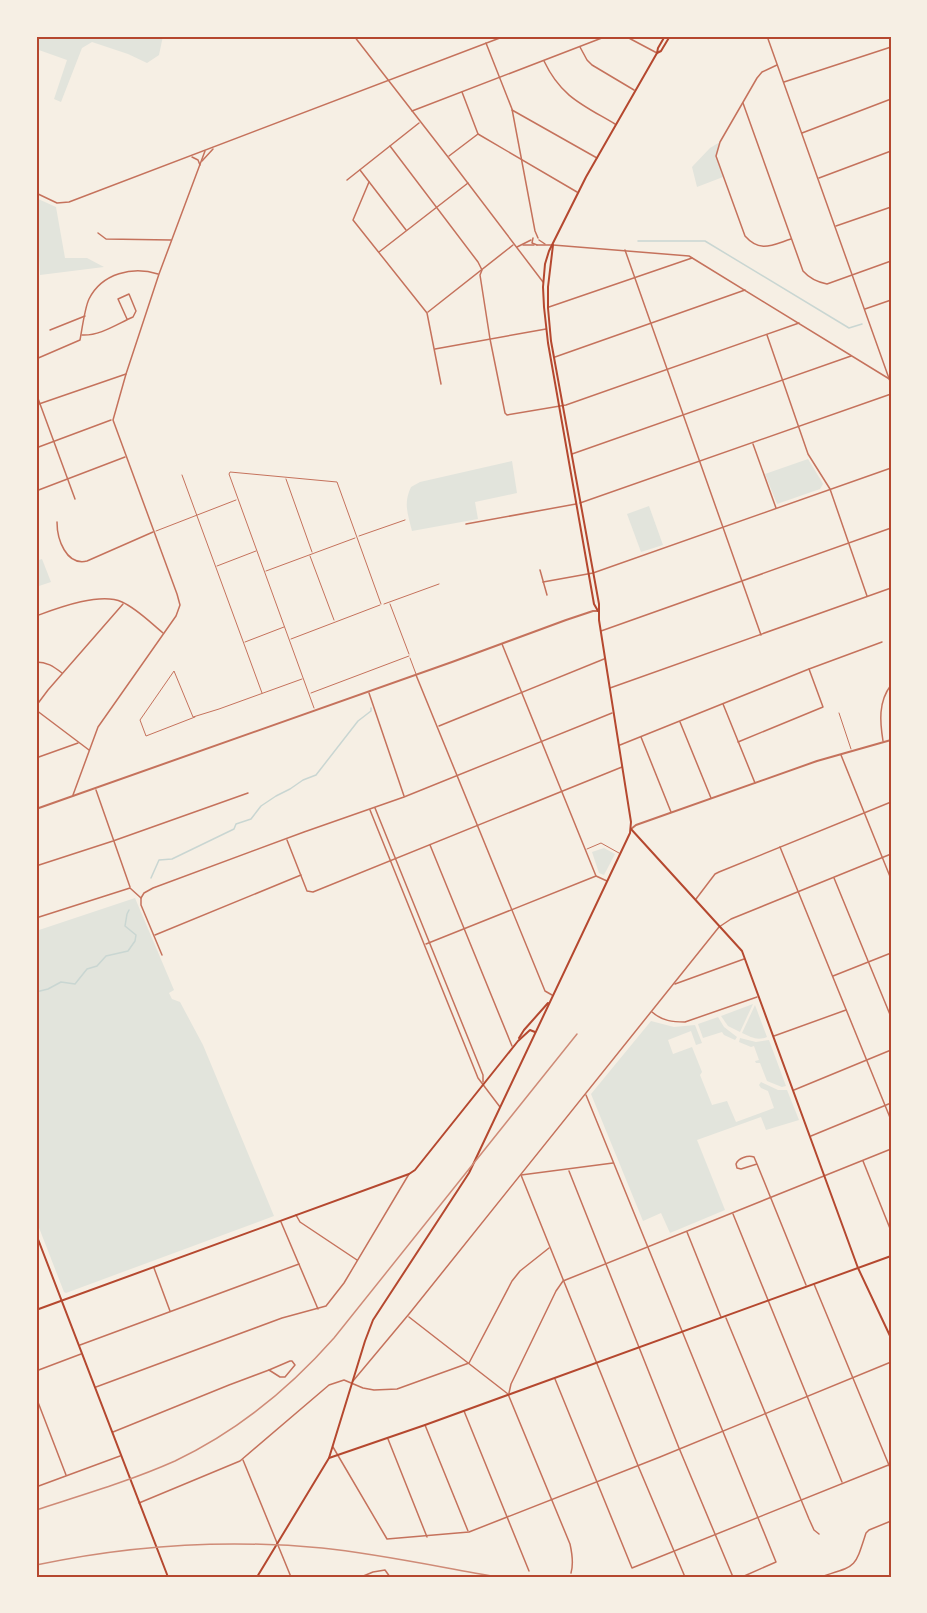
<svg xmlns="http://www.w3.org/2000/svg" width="927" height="1613" font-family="'PT Sans',sans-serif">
  <rect width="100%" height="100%" fill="#f6efe4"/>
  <g fill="#e2e4dc">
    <polygon points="36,36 163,36 159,55 147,63 128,54 92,42 82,48 61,102 54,99 67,60 36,49"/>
    <polygon points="720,142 716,156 723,177 697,187 692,167 710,148"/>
    <polygon points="36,198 56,207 65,258 87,258 104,267 40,275"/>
    <polygon points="808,459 822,482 823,484 820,489 777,504 765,474"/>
    <path d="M512,461L517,493L475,502L478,519L412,531C408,514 403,504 411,487L420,482Z"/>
    <polygon points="649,506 663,545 641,552 627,514"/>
    <polygon points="42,559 51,582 36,587 36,561"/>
    <polygon points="604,848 615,854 604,875 599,873 592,852"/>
    <polygon points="135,898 174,990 169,993 172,999 180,1002 203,1045 274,1216 66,1293 64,1292 36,1220 36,931"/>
    <polygon points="753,1004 740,1032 728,1026 721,1016"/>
    <path d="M755,1005L767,1037C757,1041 751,1037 742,1033Z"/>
    <polygon points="718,1017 724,1027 737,1037 735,1040 724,1035 722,1032 703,1038 698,1024"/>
    <polygon points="651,1021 674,1027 695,1025 702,1043 696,1045 691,1031 668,1040 673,1054 692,1047 702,1072 700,1075 712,1105 727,1101 736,1122 774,1108 768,1091 761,1088 759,1085 761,1082 778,1090 787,1090 799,1120 766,1130 761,1117 697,1140 725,1210 670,1233 661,1213 643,1221 591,1094"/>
    <polygon points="740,1038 756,1042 769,1040 786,1086 782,1087 767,1081 760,1063 756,1063 755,1061 759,1060 754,1046 751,1047 739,1042"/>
  </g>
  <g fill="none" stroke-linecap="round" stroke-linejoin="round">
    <g stroke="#c9d6d2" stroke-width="1.5">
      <polyline points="638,241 705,241 849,328 862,324"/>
      <polyline points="151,878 159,860 172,859 234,829 236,824 251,819 261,806 276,796 290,789 303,780 316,775 358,721 371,711 371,708"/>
      <polyline points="36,992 48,989 61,982 75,984 87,969 97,966 106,956 128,951 135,941 136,935 125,926 127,914 129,910"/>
    </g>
    <g stroke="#c5725c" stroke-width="1">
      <polyline points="182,475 262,693"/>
      <polyline points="286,479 312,552"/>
      <polyline points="156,531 236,500"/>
      <polyline points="359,536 405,520"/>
      <polyline points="310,556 334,620"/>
      <polyline points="217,566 256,551"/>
      <polyline points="266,571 355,538"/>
      <polyline points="384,604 439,584"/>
      <polyline points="390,604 409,654"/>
      <polyline points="291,639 380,605"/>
      <polyline points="245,642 284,627"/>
      <polyline points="410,658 416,674"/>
      <polyline points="311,693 409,656"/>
      <polyline points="314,708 229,474 230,472 337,482 381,604"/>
      <polyline points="839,713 851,749"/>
      <polyline points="195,717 146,736 140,720 174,671 193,717 219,709 302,679"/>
      <polyline points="587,849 601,843 619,853"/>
    </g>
    <g stroke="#c5725c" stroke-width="1.5">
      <polyline points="354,36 448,157 543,282"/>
      <polyline points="625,36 657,53"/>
      <polyline points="767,36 891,384"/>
      <polyline points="486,43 512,109 535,231 538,238"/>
      <polyline points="580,47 587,60 592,65 634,90"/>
      <path d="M544,61C561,97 583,105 615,124"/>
      <path d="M777,65L762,72L757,78L720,142L716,156L745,236C760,253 772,245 791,239"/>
      <polyline points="784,82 891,47"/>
      <polyline points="462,92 478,134 577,192"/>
      <path d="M743,103L803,271C810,279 817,282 827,284L891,261"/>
      <polyline points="512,110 597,158"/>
      <polyline points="412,111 607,36"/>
      <polyline points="802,133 891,99"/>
      <polyline points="390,146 478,262 482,270 480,275 490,339 505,413 507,415 566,405 799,323"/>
      <polyline points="449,156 478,134"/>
      <polyline points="192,157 198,160 200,165"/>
      <polyline points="202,161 213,149"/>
      <polyline points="360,170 406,230"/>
      <polyline points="819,178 891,151"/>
      <polyline points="347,180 419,123"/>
      <polyline points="369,182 353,220 427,313 441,384"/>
      <polyline points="36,193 57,203 69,202 505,36"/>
      <polyline points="836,226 891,207"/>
      <polyline points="98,233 106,239 171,240"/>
      <polyline points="533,238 532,243 537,245"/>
      <polyline points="539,240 545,244"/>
      <polyline points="523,245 534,245"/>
      <polyline points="537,245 553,245 689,256 891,380"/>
      <polyline points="517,247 531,240"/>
      <polyline points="625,250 761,635"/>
      <polyline points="379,252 468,183"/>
      <polyline points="549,307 692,258"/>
      <polyline points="865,309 891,300"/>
      <polyline points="428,312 513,245"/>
      <polyline points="50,330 85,316"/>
      <path d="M82,335C100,336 117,324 133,317L136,311L129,294L118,299L127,319"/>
      <polyline points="767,335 808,454 830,489 867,596"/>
      <polyline points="435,349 546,329"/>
      <polyline points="555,357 745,290"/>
      <path d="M36,359L80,340C82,329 85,307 89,299C102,273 133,266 158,274"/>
      <polyline points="36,393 75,499"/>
      <polyline points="36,405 126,374"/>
      <polyline points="753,444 776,508"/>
      <polyline points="36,448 111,420"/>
      <polyline points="572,454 851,356"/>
      <polyline points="36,491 125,457"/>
      <polyline points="580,503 891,394"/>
      <path d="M57,522C57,539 66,566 87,561L153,532"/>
      <polyline points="466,524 576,504"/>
      <polyline points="540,570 547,595"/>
      <polyline points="543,582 593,573 891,468"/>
      <path d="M36,616C58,608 100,592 122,602C136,608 151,623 163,633"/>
      <polyline points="601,631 891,528"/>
      <polyline points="502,644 596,876 607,881"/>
      <path d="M36,662C47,662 53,666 62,673"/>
      <polyline points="416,675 545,991 552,995"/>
      <polyline points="610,688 891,588"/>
      <polyline points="369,693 404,796"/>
      <polyline points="723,704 755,783"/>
      <polyline points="36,706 48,690 123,604"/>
      <polyline points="36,710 89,750"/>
      <polyline points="680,722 711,798"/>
      <polyline points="439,726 604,659"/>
      <polyline points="641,737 671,812"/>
      <path d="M883,741C880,722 878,702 891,685"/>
      <polyline points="738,742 823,707 809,669"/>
      <polyline points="620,745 809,669 882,642"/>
      <polyline points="841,755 891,879"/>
      <polyline points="36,758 78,743"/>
      <polyline points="96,790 130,887"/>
      <polyline points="73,795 98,727 176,616 180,605 177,594 113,420 126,374 159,274 205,151"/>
      <polyline points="375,808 483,1075 483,1082"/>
      <polyline points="370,810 478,1078 500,1107"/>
      <polyline points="287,840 307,891 313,892 622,767"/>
      <polyline points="430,845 512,1046"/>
      <polyline points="780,847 891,1120"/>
      <polyline points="36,866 113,841 248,793"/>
      <polyline points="834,878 891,1017"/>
      <polyline points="141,898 141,905 162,955"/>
      <polyline points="696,899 715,874 719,872 891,802"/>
      <polyline points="36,910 38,916"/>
      <polyline points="36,918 130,888 141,898 144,893 153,888 304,832 404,797 612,713"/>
      <polyline points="155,935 301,875"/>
      <polyline points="426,944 596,876"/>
      <polyline points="833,976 891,953"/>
      <polyline points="675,984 744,959"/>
      <path d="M652,1012C662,1021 673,1022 685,1022L757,997"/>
      <polyline points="774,1036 846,1010"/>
      <polyline points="794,1090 891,1050"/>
      <polyline points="586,1095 776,1562 742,1577"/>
      <polyline points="811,1136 891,1103"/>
      <polyline points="863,1161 891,1231"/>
      <polyline points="613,1163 521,1175 639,1468 685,1577"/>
      <path d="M757,1164L741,1169L737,1168L736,1164C738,1158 748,1155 754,1157L757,1164L806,1285"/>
      <polyline points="569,1171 679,1448 733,1577"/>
      <polyline points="733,1214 842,1482"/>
      <polyline points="296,1215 300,1222 357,1260"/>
      <polyline points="281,1222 318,1309"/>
      <polyline points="687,1232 721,1317"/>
      <polyline points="154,1268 170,1311"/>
      <polyline points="814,1284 891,1470"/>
      <path d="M409,1317L508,1394L570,1544C572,1553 574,1563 571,1573"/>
      <polyline points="726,1318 809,1519 814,1530 819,1534"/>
      <polyline points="80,1345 299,1264"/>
      <polygon points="290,1361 292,1361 295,1365 285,1377 280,1377 269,1370"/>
      <polyline points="36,1371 81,1354"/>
      <polyline points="555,1379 632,1568 891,1464"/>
      <polyline points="353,1381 409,1314 719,927 731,919 891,854"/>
      <polyline points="96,1387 282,1318 326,1306 344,1283 409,1174"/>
      <polyline points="509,1393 511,1384 556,1291 563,1281 891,1149"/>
      <polyline points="36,1397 66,1475"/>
      <polyline points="464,1411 529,1571"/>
      <polyline points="425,1425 468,1531"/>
      <polyline points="113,1432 229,1385 269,1370"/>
      <polyline points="388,1439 427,1537"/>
      <polyline points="333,1447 387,1539 469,1532 660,1457 891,1362"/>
      <polyline points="243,1460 291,1577"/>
      <polyline points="36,1487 120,1456"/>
      <polyline points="139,1503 240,1461 329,1385 344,1380 363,1388 374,1390 397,1389 469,1363 512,1281 520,1271 549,1248"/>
      <polyline points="361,1577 373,1572 385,1570 390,1577"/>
      <path d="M820,1577C857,1565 854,1570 866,1533L869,1530L891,1521"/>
    </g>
    <g stroke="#c5725c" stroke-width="2">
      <polyline points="36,809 452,662 566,620 593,611 598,611"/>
      <polyline points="631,829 636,825 817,761 891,740"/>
    </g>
    <g stroke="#b5482f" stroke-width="2">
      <polyline points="631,829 742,951 858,1268 891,1338"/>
      <polyline points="519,1038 524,1030 548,1003"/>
      <polyline points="36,1310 409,1174 415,1170 518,1041 530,1030 535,1032"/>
      <polyline points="329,1458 425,1425 891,1256"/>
    </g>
    <g stroke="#b5482f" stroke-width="2">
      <polyline points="657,53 661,51 670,36"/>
      <polyline points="598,611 594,604 548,343 544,307 543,287 545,264 549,251 586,177 657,53 658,48 665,36"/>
      <polyline points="36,1234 168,1577"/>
      <polyline points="257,1577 329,1458 365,1341 373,1320 469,1173 630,833 631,822 599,620 599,604 551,341 548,308 548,287 553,245"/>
    </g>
    <g stroke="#cf8b77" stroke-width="1.5">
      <path d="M36,1510C82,1495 130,1481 175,1461C236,1432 289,1389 334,1338L577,1034"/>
      <path d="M36,1565C130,1545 226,1539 322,1548C380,1554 439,1567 497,1577"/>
    </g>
  </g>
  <rect width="927" height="1613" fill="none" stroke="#f6efe4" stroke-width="75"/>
  <rect x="38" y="38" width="852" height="1538" fill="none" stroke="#b5482f" stroke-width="2"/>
</svg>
